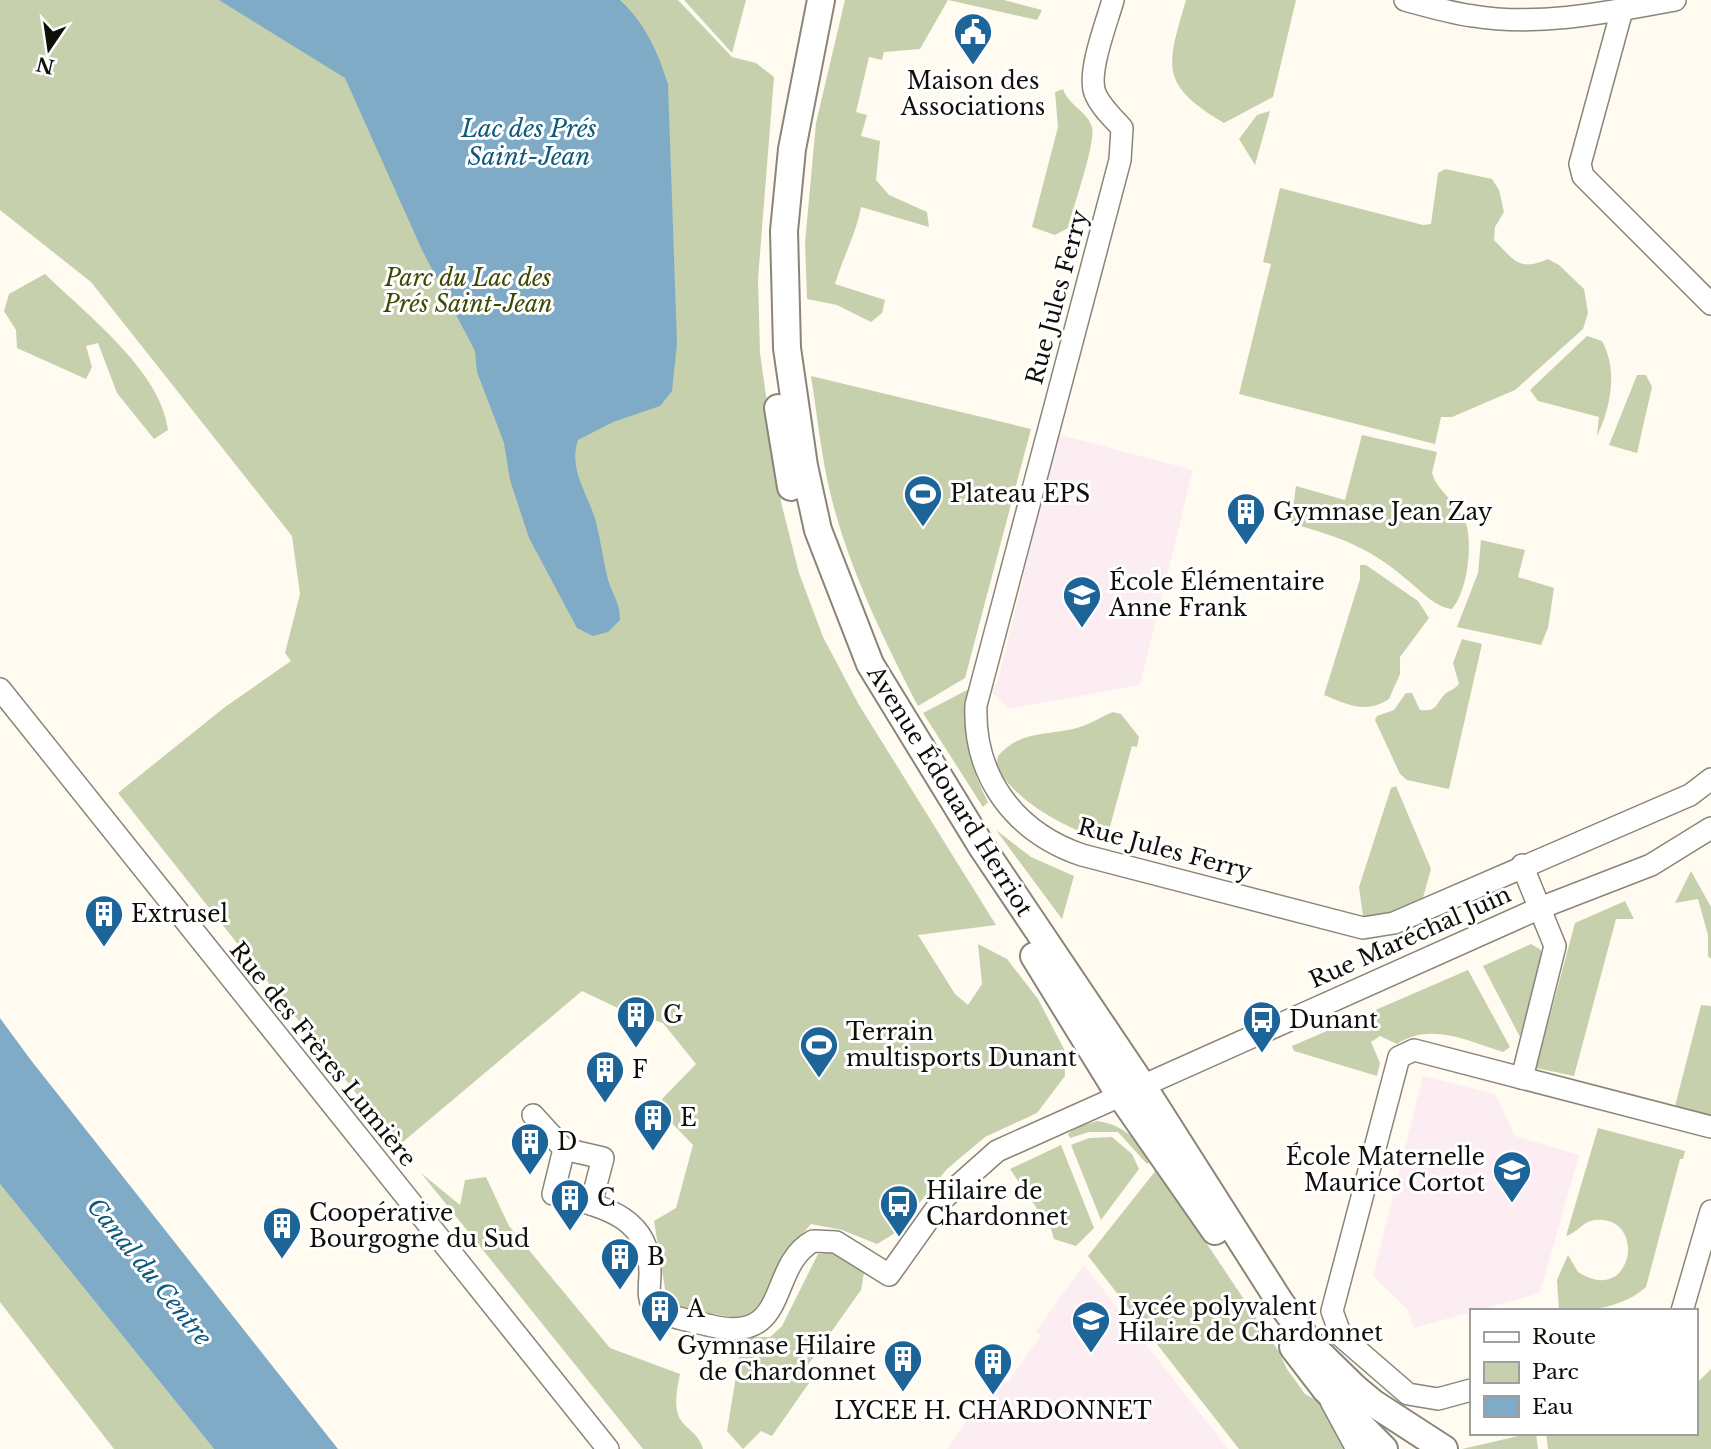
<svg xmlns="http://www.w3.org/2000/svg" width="1711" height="1449" font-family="'Libre Baskerville',serif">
  <rect width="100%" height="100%" fill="#fffbf0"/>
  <g fill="#fcedf3">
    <polygon points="1058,434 1193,470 1140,685 1008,709 991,691 998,681"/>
    <polygon points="1423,1076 1495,1094 1515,1136 1579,1155 1540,1293 1414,1328 1407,1309 1373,1276"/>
    <polygon points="1084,1265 1228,1449 947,1449 980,1402 985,1401 996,1386 1008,1382 1041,1336 1036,1331"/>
  </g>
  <g fill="#c6d0ad">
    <polygon points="0,0 678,0 732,57 756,63 774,77 758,279 760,353 781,502 799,573 823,637 859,705 996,925 918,935 955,994 968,1005 982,984 978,944 1007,959 1038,999 1064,1049 1065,1076 1037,1113 985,1137 947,1169 895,1233 877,1244 842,1230 811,1224 788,1251 758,1308 743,1319 674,1307 666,1295 654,1221 676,1208 693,1145 669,1120 662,1099 696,1064 663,1023 622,1010 582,991 398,1146 118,793 225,707 291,661 285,653 300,594 292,536 91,282 0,210"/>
    <polygon points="684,0 746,0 732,53"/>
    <path d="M845,0H1004L1042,10L1037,20L948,0L920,49L884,52L882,60L869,57L856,112L867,115L861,136L880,141L876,180L889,195L927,212L929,227L861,207C856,234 843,257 835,284L885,300L882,313L871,322L837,305L807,299L805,243L816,123Z"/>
    <path d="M1186,0H1296L1273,97L1224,123C1158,84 1167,66 1186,0Z"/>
    <path d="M1063,89C1068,105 1088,112 1092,127C1096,143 1073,208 1068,228L1055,235L1032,227L1058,127L1055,92Z"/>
    <polygon points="1270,111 1255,165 1239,139 1257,115"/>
    <path d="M1445,169L1492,179L1499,190L1504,212L1495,227L1494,240C1514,260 1519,272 1548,259L1559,265L1584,289L1588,313L1583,329L1515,390L1452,417H1441L1435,444L1239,394L1271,264L1263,262L1280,188L1423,225L1431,224L1438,173Z"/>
    <path d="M45,274C86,314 161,371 168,430L154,439L117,393L98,343L86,346L92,367L86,379L17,348L16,330L4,311L9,294Z"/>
    <path d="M1587,336L1602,341C1618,370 1611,407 1597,436L1599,417L1538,401L1530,390Z"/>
    <polygon points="1637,375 1646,375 1652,387 1637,453 1609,445"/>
    <path d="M811,376L1031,429L965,678L918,706C883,638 848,567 830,492C821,454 817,414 811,376Z"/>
    <path d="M1362,435L1437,452L1432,473L1435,481C1444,495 1463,511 1467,527C1472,550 1467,591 1452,609C1435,607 1423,593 1411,583C1368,546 1344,539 1291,523L1296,486L1345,500Z"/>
    <polygon points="1481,540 1525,550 1518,577 1554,588 1548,628 1541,645 1457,627 1478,573"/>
    <path d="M1360,565H1366L1418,601L1429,618L1400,657V674L1389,699C1366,714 1348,705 1324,695L1360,579Z"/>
    <path d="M1462,639L1482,644L1449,789L1407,780L1400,774L1375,720L1377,716L1394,710L1406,693H1412L1420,710C1437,712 1435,705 1444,695C1449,690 1454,690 1459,684L1453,663Z"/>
    <path d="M969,689C961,729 969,767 988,802L983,807L923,713Z"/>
    <path d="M1113,712L1121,714L1139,737L1137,747L1132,746L1108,834L1112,836L1110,844C1068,828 1021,807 996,767L998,756C1022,728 1051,737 1083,726C1094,722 1103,716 1113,712Z"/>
    <polygon points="1396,786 1431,869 1422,901 1371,919 1363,916 1359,887 1391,788"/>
    <polygon points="996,830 1031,857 1074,876 1062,919"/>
    <polygon points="1691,871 1711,907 1711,959 1708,956 1708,935 1698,899 1675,903"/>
    <polygon points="1625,901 1634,919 1616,919 1574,1076 1536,1068 1575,923"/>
    <polygon points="1531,944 1541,950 1541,958 1520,1037 1483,966"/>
    <path d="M1468,970L1510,1047L1503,1052C1467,1041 1431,1022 1397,1044L1380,1036L1371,1042L1380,1063L1377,1076L1294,1051L1292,1046Z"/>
    <polygon points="1701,1005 1711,1006 1711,1120 1674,1110"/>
    <path d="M1097,1121C1124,1125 1136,1139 1152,1160L1147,1164L1118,1132H1089L1070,1138L1068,1134L1077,1127Z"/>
    <path d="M1598,1128L1685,1151L1683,1159H1680L1646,1287C1623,1308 1590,1311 1559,1311L1557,1280L1568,1255L1578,1272C1634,1308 1648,1213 1594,1220C1582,1222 1577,1233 1566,1236Z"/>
    <polygon points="1112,1137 1132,1154 1139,1169 1101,1220 1071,1145 1089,1138"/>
    <polygon points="1061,1145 1094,1228 1076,1246 1054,1239 1051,1229 1010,1169"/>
    <polygon points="1157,1169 1279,1352 1287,1369 1305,1394 1319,1402 1348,1449 1239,1449 1088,1256"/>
    <path d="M421,1173L460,1205L465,1180L486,1177L509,1226L610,1348L680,1374C677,1389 672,1411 683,1423C692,1433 699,1435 703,1449H643Z"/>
    <polygon points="0,1184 214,1449 114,1449 0,1302"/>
    <polygon points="832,1253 864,1273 861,1290 800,1376 809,1383 772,1436 761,1431 743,1449 727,1431 741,1346 753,1337 770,1337 782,1326 818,1254"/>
    <polygon points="1711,1369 1711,1449 1548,1449 1546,1433 1695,1433 1695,1385"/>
    <polygon points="1536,1433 1538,1449 1462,1449 1531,1433"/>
  </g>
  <g fill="#80abc7">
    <path d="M219,0H620C645,23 658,52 668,84L677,343L672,391L660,406L613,422L578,440C568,470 588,493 596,522C601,541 603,561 608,580C613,595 620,603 620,620L608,632L593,636L577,628L529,538L510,480L504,443L477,372L475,351L422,250L345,78Z"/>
    <polygon points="0,1018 30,1059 338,1449 214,1449 0,1184"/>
  </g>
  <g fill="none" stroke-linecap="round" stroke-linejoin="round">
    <g stroke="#898578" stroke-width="24">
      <g id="minor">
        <path d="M1113,0C1107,22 1087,72 1095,93C1100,106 1113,118 1122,128L1120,160L976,705C973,777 1015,832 1082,855L1363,928L1394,923L1690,795L1711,779"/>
        <path d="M1405,0C1427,6 1450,13 1473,16C1539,27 1610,12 1675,0"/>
        <polyline points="1622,10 1580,164 1583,176 1711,304"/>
        <polyline points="0,689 608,1449"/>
        <polyline points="1522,1078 1555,946 1522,865"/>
        <path d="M533,1115L564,1149L553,1194C599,1206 650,1214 650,1273C650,1286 646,1300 656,1310C672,1318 691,1321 708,1325C792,1347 766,1267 813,1241L836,1242L889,1275L943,1199L997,1151L1540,908L1651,865L1711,828"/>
        <polyline points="564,1149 603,1158 591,1204"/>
        <polyline points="1682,1311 1711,1211"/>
        <polyline points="1471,1390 1438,1399 1408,1394 1341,1336 1332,1311 1399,1057 1414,1050 1711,1127"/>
        <polyline points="1331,1401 1357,1449"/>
      </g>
    </g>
    <g stroke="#898578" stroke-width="30">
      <g id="major">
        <polyline points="821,0 792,149 784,231 787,348 804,466 818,530 870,664 982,847 1142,1085 1280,1302 1312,1346 1355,1388 1373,1403 1444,1449"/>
        <polyline points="778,408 791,487"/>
        <polyline points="1034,956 1114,1086 1215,1231"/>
        <polyline points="1293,1347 1326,1390 1384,1449"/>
      </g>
    </g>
    <use href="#minor" stroke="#fff" stroke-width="21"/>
    <use href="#major" stroke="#fff" stroke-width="26"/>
  </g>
  <defs>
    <g id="civic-pin" transform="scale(2.0125)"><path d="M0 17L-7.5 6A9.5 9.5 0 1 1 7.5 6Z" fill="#1d6498" stroke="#fff"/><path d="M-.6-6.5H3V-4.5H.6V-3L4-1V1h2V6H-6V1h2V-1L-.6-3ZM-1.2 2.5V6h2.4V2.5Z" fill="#fff"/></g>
    <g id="stadium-pin" transform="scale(2.0125)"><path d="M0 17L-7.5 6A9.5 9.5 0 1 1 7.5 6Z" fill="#1d6498" stroke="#fff"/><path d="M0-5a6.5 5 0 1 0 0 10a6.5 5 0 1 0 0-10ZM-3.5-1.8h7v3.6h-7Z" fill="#fff"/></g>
    <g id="building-pin" transform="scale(2.0125)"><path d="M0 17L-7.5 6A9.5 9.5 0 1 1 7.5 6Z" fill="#1d6498" stroke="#fff"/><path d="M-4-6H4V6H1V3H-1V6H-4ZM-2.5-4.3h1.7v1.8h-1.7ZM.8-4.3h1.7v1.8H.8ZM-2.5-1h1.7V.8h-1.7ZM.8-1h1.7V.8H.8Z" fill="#fff"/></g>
    <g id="school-pin" transform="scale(2.0125)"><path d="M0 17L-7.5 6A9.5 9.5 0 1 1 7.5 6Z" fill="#1d6498" stroke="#fff"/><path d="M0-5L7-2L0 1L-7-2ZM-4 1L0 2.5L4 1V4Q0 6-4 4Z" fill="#fff"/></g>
    <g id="bus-pin" transform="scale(2.0125)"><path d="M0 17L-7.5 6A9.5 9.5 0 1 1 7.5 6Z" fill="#1d6498" stroke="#fff"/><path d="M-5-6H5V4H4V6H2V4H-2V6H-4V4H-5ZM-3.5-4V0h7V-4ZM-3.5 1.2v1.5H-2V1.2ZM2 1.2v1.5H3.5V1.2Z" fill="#fff"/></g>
  </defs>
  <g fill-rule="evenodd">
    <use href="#civic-pin" x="973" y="32"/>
    <use href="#stadium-pin" x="923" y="494"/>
    <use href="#building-pin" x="1246" y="512"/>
    <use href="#school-pin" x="1082" y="595"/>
    <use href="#building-pin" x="104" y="914"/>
    <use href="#building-pin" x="636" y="1015"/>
    <use href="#bus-pin" x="1262" y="1020"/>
    <use href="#stadium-pin" x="819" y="1045"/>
    <use href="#building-pin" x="605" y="1070"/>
    <use href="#building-pin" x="653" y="1118"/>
    <use href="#building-pin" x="530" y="1142"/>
    <use href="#school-pin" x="1512" y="1170"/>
    <use href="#building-pin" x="570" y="1198"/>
    <use href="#bus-pin" x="899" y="1204"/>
    <use href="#building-pin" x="282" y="1226"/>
    <use href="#building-pin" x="620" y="1257"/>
    <use href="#building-pin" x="660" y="1309"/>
    <use href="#school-pin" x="1091" y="1320"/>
    <use href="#building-pin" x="903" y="1359"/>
    <use href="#building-pin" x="993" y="1362"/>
  </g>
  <g text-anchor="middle" stroke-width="6" stroke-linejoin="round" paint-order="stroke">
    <g font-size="23" fill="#0f0e09" stroke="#fff" text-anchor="start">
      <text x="973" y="89" text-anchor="middle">Maison des<tspan x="973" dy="26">Associations</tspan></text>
      <text x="950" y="502">Plateau EPS</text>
      <text x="1273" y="520">Gymnase Jean Zay</text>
      <text x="1109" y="590">École Élémentaire<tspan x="1109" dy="26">Anne Frank</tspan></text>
      <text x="131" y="922">Extrusel</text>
      <text x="663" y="1023">G</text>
      <text x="1289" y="1028">Dunant</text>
      <text x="846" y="1040">Terrain<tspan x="846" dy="26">multisports Dunant</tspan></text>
      <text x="632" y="1078">F</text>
      <text x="680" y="1126">E</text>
      <text x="557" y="1150">D</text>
      <text x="1485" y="1165" text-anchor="end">École Maternelle<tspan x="1485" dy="26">Maurice Cortot</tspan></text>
      <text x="926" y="1199">Hilaire de<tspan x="926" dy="26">Chardonnet</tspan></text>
      <text x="597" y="1206">C</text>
      <text x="309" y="1221">Coopérative<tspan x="309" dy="26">Bourgogne du Sud</tspan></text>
      <text x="647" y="1265">B</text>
      <text x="1118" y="1315">Lycée polyvalent<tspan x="1118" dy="26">Hilaire de Chardonnet</tspan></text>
      <text x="687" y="1317">A</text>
      <text x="876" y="1354" text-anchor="end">Gymnase Hilaire<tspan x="876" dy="26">de Chardonnet</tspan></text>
      <text x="993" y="1419" text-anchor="middle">LYCEE H. CHARDONNET</text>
    </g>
    <g font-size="23" font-style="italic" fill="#3c4900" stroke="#fff">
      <text x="468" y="286">Parc du Lac des<tspan x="468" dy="26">Prés Saint-Jean</tspan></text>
    </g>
    <g font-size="23" fill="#0f0e09" stroke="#fff">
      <text transform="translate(1057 297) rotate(-75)" y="8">Rue Jules Ferry</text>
      <text transform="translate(950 791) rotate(58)" y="8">Avenue Édouard Herriot</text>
      <text transform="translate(1165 849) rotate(15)" y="8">Rue Jules Ferry</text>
      <text transform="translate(1410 937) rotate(-24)" y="8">Rue Maréchal Juin</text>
      <text transform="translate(323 1054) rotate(51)" y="8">Rue des Frères Lumière</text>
    </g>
    <g font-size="24" font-style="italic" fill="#0d5a7f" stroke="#fff">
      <text x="529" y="137">Lac des Prés<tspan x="529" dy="28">Saint-Jean</tspan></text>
      <text transform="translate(149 1272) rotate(51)" y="8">Canal du Centre</text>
    </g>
  </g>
  <rect x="1470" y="1309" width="228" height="126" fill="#ffffff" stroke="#9f9f9d" stroke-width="2"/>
  <rect x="1484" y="1332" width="35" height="10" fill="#ffffff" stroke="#9f9f9d" stroke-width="2"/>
  <text x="1532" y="1344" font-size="21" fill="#0f0e09">Route</text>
  <rect x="1484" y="1362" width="35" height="21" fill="#c6d0ad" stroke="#9f9f9d" stroke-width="2"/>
  <text x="1532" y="1379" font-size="21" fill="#0f0e09">Parc</text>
  <rect x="1484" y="1396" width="35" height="21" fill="#80abc7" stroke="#9f9f9d" stroke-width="2"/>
  <text x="1532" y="1414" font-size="21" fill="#0f0e09">Eau</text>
  <g transform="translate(49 49) rotate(193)" stroke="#ffffff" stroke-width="5" paint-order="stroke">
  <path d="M0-5L12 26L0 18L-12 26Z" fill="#0f0e09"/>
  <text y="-10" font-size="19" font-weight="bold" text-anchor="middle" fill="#0f0e09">N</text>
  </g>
</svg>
